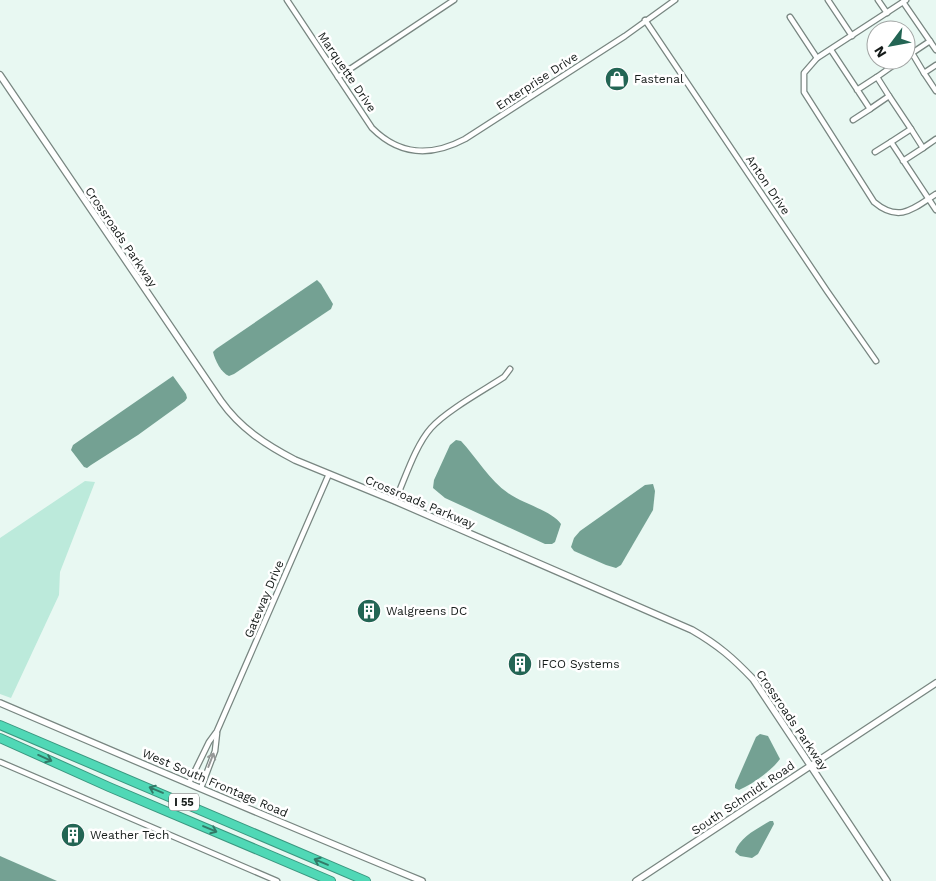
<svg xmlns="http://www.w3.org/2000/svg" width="936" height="881" font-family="'Work Sans',sans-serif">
  <rect width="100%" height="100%" fill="#e8f8f2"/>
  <polygon fill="#bceadb" points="85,481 95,482 60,572 59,595 11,698 0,694 0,538"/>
  <g fill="#74a193">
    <path d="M317,280L321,284L333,304L331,309L234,374L229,376C221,373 215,360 213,352L216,349Z"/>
    <polygon points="173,376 186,394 187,398 185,401 138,435 91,465 87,468 84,467 71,450 73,445"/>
    <path d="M456,440L461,441C476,457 490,481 508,493C523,504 551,510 561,524L555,542L552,544H545L445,498L433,488L434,480L450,445Z"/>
    <polygon points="653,484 655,491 653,510 621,565 616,568 606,565 574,551 571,547 574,538 580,531 645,485"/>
    <path d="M760,734L768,736L780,759C771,771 753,784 739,790L735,788V785L756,737Z"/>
    <path d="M770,821H773L774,824L758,854L752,858L740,856L735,852C740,837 757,829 770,821Z"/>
    <polygon points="0,856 57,881 0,881"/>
  </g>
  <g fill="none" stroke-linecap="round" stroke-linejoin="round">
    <g stroke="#788681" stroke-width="7">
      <g id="minor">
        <path d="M287,0L372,128C400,156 431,157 465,139L625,36L675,0"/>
        <polyline points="828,0 852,36"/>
        <polyline points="878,0 887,13"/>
        <path d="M906,0L817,58L804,73V92L874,202C899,223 913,209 936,194"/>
        <polyline points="903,2 936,50"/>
        <polyline points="790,17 817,58"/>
        <polyline points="645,20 827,291 876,361"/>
        <polyline points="930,41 912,53 924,73 936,65"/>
        <polyline points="831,50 870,109 889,96 877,77 857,90"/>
        <polyline points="924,73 936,91"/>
        <polyline points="338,77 454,0"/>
        <polyline points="877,77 901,60"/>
        <polyline points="889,96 911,129"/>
        <polyline points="853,120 870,109"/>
        <polyline points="923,148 936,139"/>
        <polyline points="875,152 891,142"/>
        <polyline points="903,161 923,148 911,129 891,142 936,210"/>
        <path d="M395,501C405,479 415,446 431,428C446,411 484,390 504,377L510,369"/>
        <polyline points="0,762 277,881"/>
        <polyline points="189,783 209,742 217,731 329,474"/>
        <polyline points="201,788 215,751 217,733"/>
      </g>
    </g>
    <g stroke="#788681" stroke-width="8">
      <g id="tertiary">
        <path d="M0,75L221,401C240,428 266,445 295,460L395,501L692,630C718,645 733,658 753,679L887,881"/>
        <path d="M0,703C140,763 281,823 422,881"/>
        <polyline points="636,881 936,683"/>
      </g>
    </g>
    <g stroke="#3b967f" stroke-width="10">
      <g id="motorway">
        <polyline points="0,725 366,881"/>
        <polyline points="0,738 109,787 331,881"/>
      </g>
    </g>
    <use href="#minor" stroke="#fff" stroke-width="4.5"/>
    <use href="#tertiary" stroke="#fff" stroke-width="5.5"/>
    <use href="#motorway" stroke="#50d8b6" stroke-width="8"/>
  </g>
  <defs><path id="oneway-shaft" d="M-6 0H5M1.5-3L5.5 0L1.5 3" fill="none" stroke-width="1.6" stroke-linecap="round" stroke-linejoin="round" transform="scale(1.25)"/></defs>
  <g stroke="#327a68">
    <use href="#oneway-shaft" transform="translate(45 758) rotate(24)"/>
    <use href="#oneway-shaft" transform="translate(156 790) rotate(-157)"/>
    <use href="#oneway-shaft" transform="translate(210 829) rotate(23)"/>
    <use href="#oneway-shaft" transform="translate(321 862) rotate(-157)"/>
  </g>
  <use stroke="#969898" href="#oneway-shaft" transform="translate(211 760) rotate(-69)"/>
  <defs>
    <g id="shop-disc" transform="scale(1.25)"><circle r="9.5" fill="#236554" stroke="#fff"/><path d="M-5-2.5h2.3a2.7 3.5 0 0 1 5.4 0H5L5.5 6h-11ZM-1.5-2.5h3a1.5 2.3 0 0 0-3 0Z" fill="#fff"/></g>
    <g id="building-disc" transform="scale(1.25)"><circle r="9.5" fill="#236554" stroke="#fff"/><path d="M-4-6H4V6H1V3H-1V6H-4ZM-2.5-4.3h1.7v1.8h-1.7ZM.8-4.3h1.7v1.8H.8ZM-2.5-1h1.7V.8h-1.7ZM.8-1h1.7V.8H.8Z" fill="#fff"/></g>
  </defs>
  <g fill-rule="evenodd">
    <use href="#shop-disc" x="617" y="79"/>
    <use href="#building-disc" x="369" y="611"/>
    <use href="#building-disc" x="520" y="664"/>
    <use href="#building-disc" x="73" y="835"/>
  </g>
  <g text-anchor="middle" stroke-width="5" stroke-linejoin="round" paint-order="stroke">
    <rect fill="#fff" stroke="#5b5f5e" stroke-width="1" x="169" y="793.5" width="30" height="17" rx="4"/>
    <g font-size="11" font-weight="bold" fill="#151b19">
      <text x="184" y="806">I 55</text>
    </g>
    <g font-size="12" fill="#151b19" stroke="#fff">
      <text transform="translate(347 72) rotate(56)" y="4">Marquette Drive</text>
      <text transform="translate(537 81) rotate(-33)" y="4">Enterprise Drive</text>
      <text transform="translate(768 185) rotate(56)" y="4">Anton Drive</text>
      <text transform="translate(121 237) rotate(56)" y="4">Crossroads Parkway</text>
      <text transform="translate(420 502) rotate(23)" y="4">Crossroads Parkway</text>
      <text transform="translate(264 599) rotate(-67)" y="4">Gateway Drive</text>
      <text transform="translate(792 720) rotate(56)" y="4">Crossroads Parkway</text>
      <text transform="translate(215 783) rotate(23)" y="4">West South Frontage Road</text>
      <text transform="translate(743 798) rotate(-34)" y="4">South Schmidt Road</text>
    </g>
    <g font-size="12" fill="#151b19" stroke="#fff" text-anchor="start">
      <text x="634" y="83">Fastenal</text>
      <text x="386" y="615">Walgreens DC</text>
      <text x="538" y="668">IFCO Systems</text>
      <text x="90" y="839">Weather Tech</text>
    </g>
  </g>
  <g transform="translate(891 45) rotate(238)"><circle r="24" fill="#ffffff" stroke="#a1a4a3"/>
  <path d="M0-4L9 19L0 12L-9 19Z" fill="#236554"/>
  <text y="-8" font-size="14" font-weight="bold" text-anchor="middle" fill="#151b19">N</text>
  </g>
</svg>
